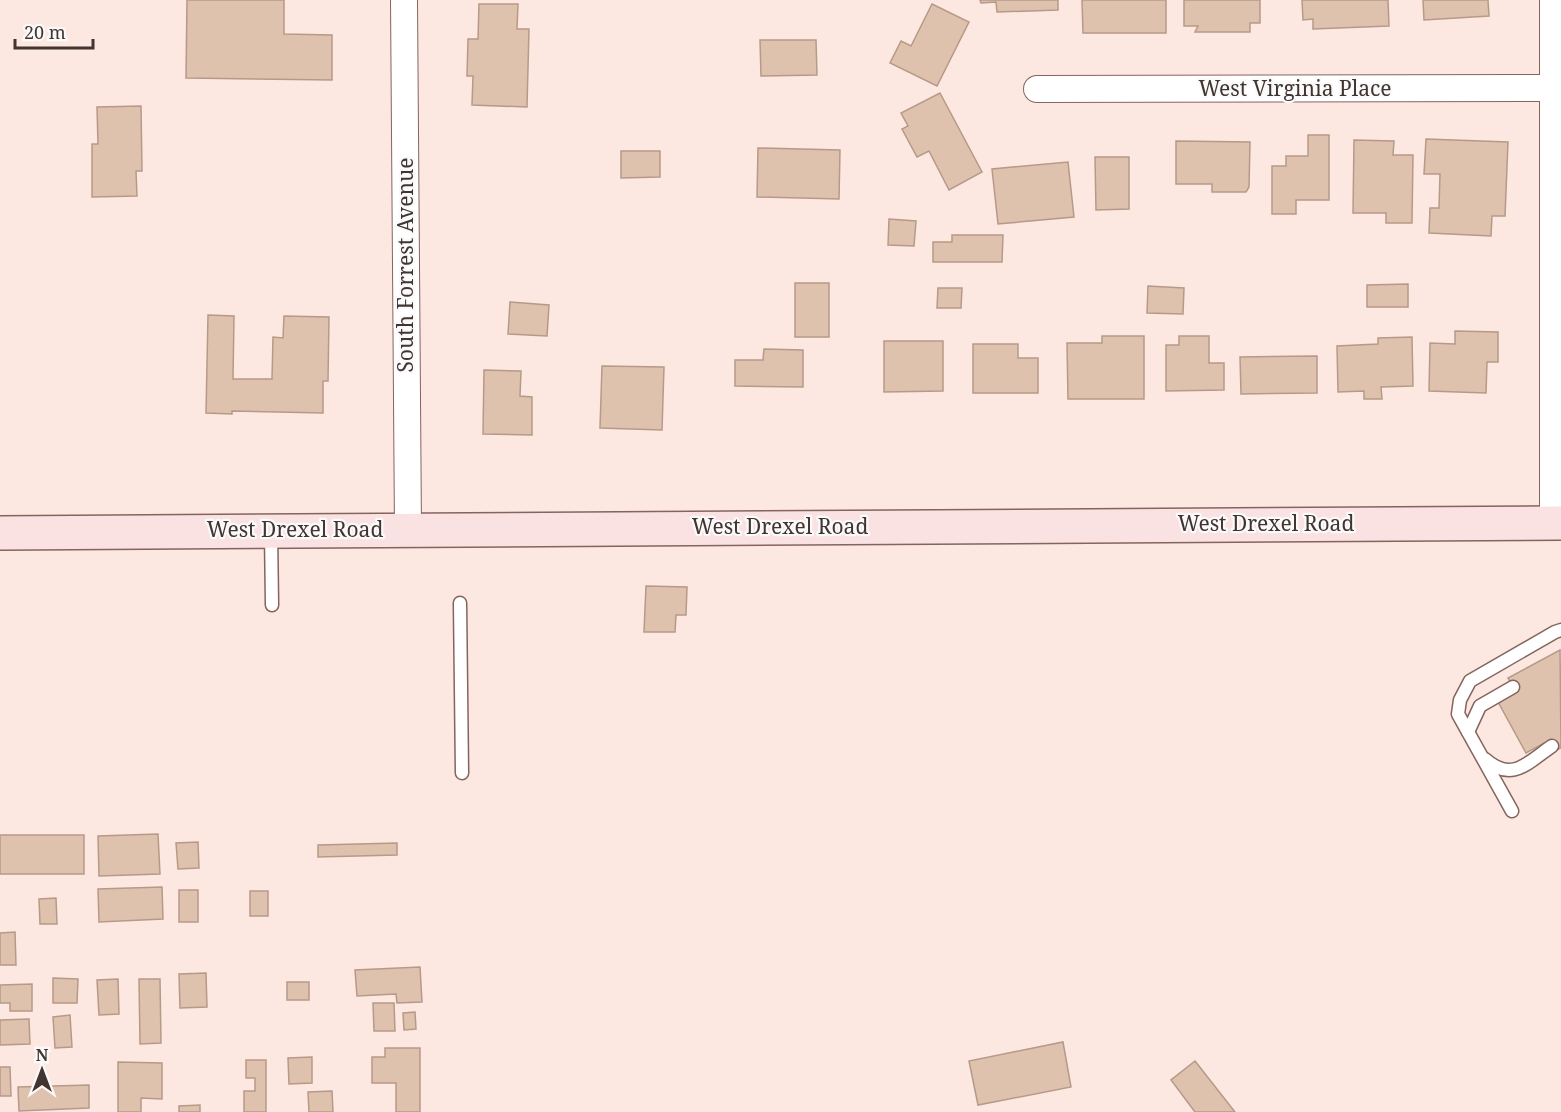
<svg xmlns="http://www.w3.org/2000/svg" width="1561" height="1112" font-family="'Noto Serif',serif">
  <rect width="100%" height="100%" fill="#fde7e1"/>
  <g fill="#dec2ae" stroke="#b69a88" stroke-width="1.5">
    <polygon points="187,0 284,0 284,34 332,35 332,80 186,78"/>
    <polygon points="980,0 1058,0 1058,10 997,12 996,2 981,3"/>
    <polygon points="1082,0 1166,0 1166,33 1083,33"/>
    <polygon points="1184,0 1260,0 1260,23 1250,23 1250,32 1195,32 1198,26 1184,26"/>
    <polygon points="1302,0 1388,0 1389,26 1313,29 1313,19 1303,20"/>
    <polygon points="1423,0 1488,0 1489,16 1424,20"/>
    <polygon points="479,4 518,4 517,29 529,29 527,107 472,105 473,76 467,76 468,39 478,39"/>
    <polygon points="932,4 969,22 937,86 890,63 901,41 911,46"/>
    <polygon points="760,40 816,40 817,75 761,76"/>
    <polygon points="940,93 982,172 949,190 929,151 917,157 902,129 908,126 901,113"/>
    <polygon points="141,106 142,171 136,171 137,196 92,197 92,144 98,144 97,107"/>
    <polygon points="1308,135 1329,135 1329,200 1296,200 1296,214 1272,214 1272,166 1286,166 1286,156 1308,156"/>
    <polygon points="1426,139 1508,142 1505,216 1492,216 1491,236 1429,233 1430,208 1439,208 1440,174 1424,174"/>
    <polygon points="1354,140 1394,141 1393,155 1413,155 1412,223 1386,223 1386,213 1353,213"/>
    <polygon points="1176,141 1250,142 1249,187 1246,192 1212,192 1212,184 1176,184"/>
    <polygon points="758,148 840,150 839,199 757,197"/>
    <polygon points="621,151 660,151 660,177 621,178"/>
    <polygon points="1095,157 1129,157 1129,209 1096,210"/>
    <polygon points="1068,162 1074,217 998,224 992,169"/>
    <polygon points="889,219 916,221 914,246 888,245"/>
    <polygon points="952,235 1003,235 1002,262 933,262 933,242 952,242"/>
    <rect x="795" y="283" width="34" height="54"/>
    <polygon points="1408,284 1408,307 1367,307 1367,285"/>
    <polygon points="1148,286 1184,288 1183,314 1147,313"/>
    <polygon points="938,288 962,288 961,308 937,308"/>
    <polygon points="510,302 549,305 547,336 508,334"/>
    <polygon points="208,315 234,316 233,379 272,379 273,337 283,338 284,316 329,317 328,381 323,381 323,413 232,411 232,414 206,413"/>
    <polygon points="1455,331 1498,332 1498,362 1487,362 1486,393 1429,391 1430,343 1455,344"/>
    <polygon points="1102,336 1144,336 1144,399 1068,399 1067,343 1102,343"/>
    <polygon points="1179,336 1209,336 1209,363 1224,363 1224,390 1166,391 1166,345 1179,345"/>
    <polygon points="1412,337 1413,386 1381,387 1382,399 1364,399 1364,391 1338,392 1337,346 1378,344 1378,338"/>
    <polygon points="884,341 943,341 943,391 884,392"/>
    <polygon points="973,344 1018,344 1018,358 1038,358 1038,393 973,393"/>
    <polygon points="764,349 803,350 803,387 735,386 735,360 763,360"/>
    <polygon points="1317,356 1317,393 1241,394 1240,357"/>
    <polygon points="602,366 664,367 662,430 600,428"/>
    <polygon points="484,370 521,371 520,396 532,397 532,435 483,434"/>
    <polygon points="646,586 687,587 686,615 676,615 675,632 644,632"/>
    <polygon points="1560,650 1561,748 1554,751 1548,741 1526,753 1497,700 1515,690 1508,678"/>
    <polygon points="158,834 160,874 99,876 98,836"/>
    <rect x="0" y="835" width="84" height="39"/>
    <polygon points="198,842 199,868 178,869 176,843"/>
    <polygon points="397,843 397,855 318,857 318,845"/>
    <polygon points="162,887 163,919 99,922 98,889"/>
    <rect x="179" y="890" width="19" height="32"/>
    <rect x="250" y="891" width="18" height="25"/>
    <polygon points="56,898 57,924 40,924 39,899"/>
    <polygon points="15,932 16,965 0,965 0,933"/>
    <polygon points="420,967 422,1002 397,1003 396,994 357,996 355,970"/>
    <polygon points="206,973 207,1007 180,1008 179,974"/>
    <polygon points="53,978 78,979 77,1003 53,1003"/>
    <polygon points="118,979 119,1014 99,1015 97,980"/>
    <polygon points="139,979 160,979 161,1043 140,1044"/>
    <rect x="287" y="982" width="22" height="18"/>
    <polygon points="32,984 32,1011 10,1011 10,1003 0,1003 0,985"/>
    <polygon points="373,1003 394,1003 395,1031 374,1031"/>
    <polygon points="415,1012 416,1029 404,1030 403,1013"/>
    <polygon points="70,1015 72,1047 55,1048 53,1017"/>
    <polygon points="29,1019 30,1044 0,1045 0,1020"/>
    <polygon points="1063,1042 1071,1087 978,1105 969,1061"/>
    <polygon points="385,1048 420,1048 420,1112 396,1112 396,1083 372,1083 372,1057 385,1057"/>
    <polygon points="312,1057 312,1083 289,1084 288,1058"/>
    <polygon points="246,1060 266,1060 266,1112 244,1112 244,1091 255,1091 255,1078 246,1078"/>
    <polygon points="1195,1061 1235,1112 1195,1112 1171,1080"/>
    <polygon points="118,1062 162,1063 162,1099 141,1098 141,1112 118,1112"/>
    <polygon points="0,1067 10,1067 11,1096 0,1096"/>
    <polygon points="89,1085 89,1108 19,1111 18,1087"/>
    <polygon points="332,1091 333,1112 309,1112 308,1092"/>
    <polygon points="200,1105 200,1112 179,1112 179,1106"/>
  </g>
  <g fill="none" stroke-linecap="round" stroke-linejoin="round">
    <g stroke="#84655d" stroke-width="15">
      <g id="lane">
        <polyline points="271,532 272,605"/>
        <polyline points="460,603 462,773"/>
        <polyline points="1468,732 1480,706 1513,687"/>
        <path d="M1485,759C1512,783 1527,763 1552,746"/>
        <polyline points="1512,811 1458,714 1460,700 1470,681 1555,632 1561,630"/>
      </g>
    </g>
    <g stroke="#84655d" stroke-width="28">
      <g id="street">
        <polyline points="404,0 408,530"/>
        <polyline points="1037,89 1553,88"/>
        <polyline points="1553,523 1553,0"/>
      </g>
    </g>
    <g stroke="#84655d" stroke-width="36">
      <polyline id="secondary" points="0,533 1561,523"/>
    </g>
    <use href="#lane" stroke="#fff" stroke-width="12"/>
    <use href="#street" stroke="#fff" stroke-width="26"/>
    <use href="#secondary" stroke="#fae1e2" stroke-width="33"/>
  </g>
  <g text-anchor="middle" stroke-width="4.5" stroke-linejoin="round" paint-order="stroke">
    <g font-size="21" fill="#423430" stroke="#fafafa">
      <text x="1295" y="96">West Virginia Place</text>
      <text transform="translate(406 265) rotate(-90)" y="7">South Forrest Avenue</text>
      <text x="1266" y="531">West Drexel Road</text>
      <text x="780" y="534">West Drexel Road</text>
      <text x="295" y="537">West Drexel Road</text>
    </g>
  </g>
  <g transform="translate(42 1070)" stroke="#fafafa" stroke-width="4.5" paint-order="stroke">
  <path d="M0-4.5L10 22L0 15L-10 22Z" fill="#423430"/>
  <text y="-9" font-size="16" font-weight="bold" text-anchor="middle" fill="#423430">N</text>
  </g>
  <path d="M15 39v9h78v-9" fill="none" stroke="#423430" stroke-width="3"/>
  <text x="24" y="39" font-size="18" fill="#423430" stroke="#fafafa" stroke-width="4.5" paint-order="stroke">20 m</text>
</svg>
